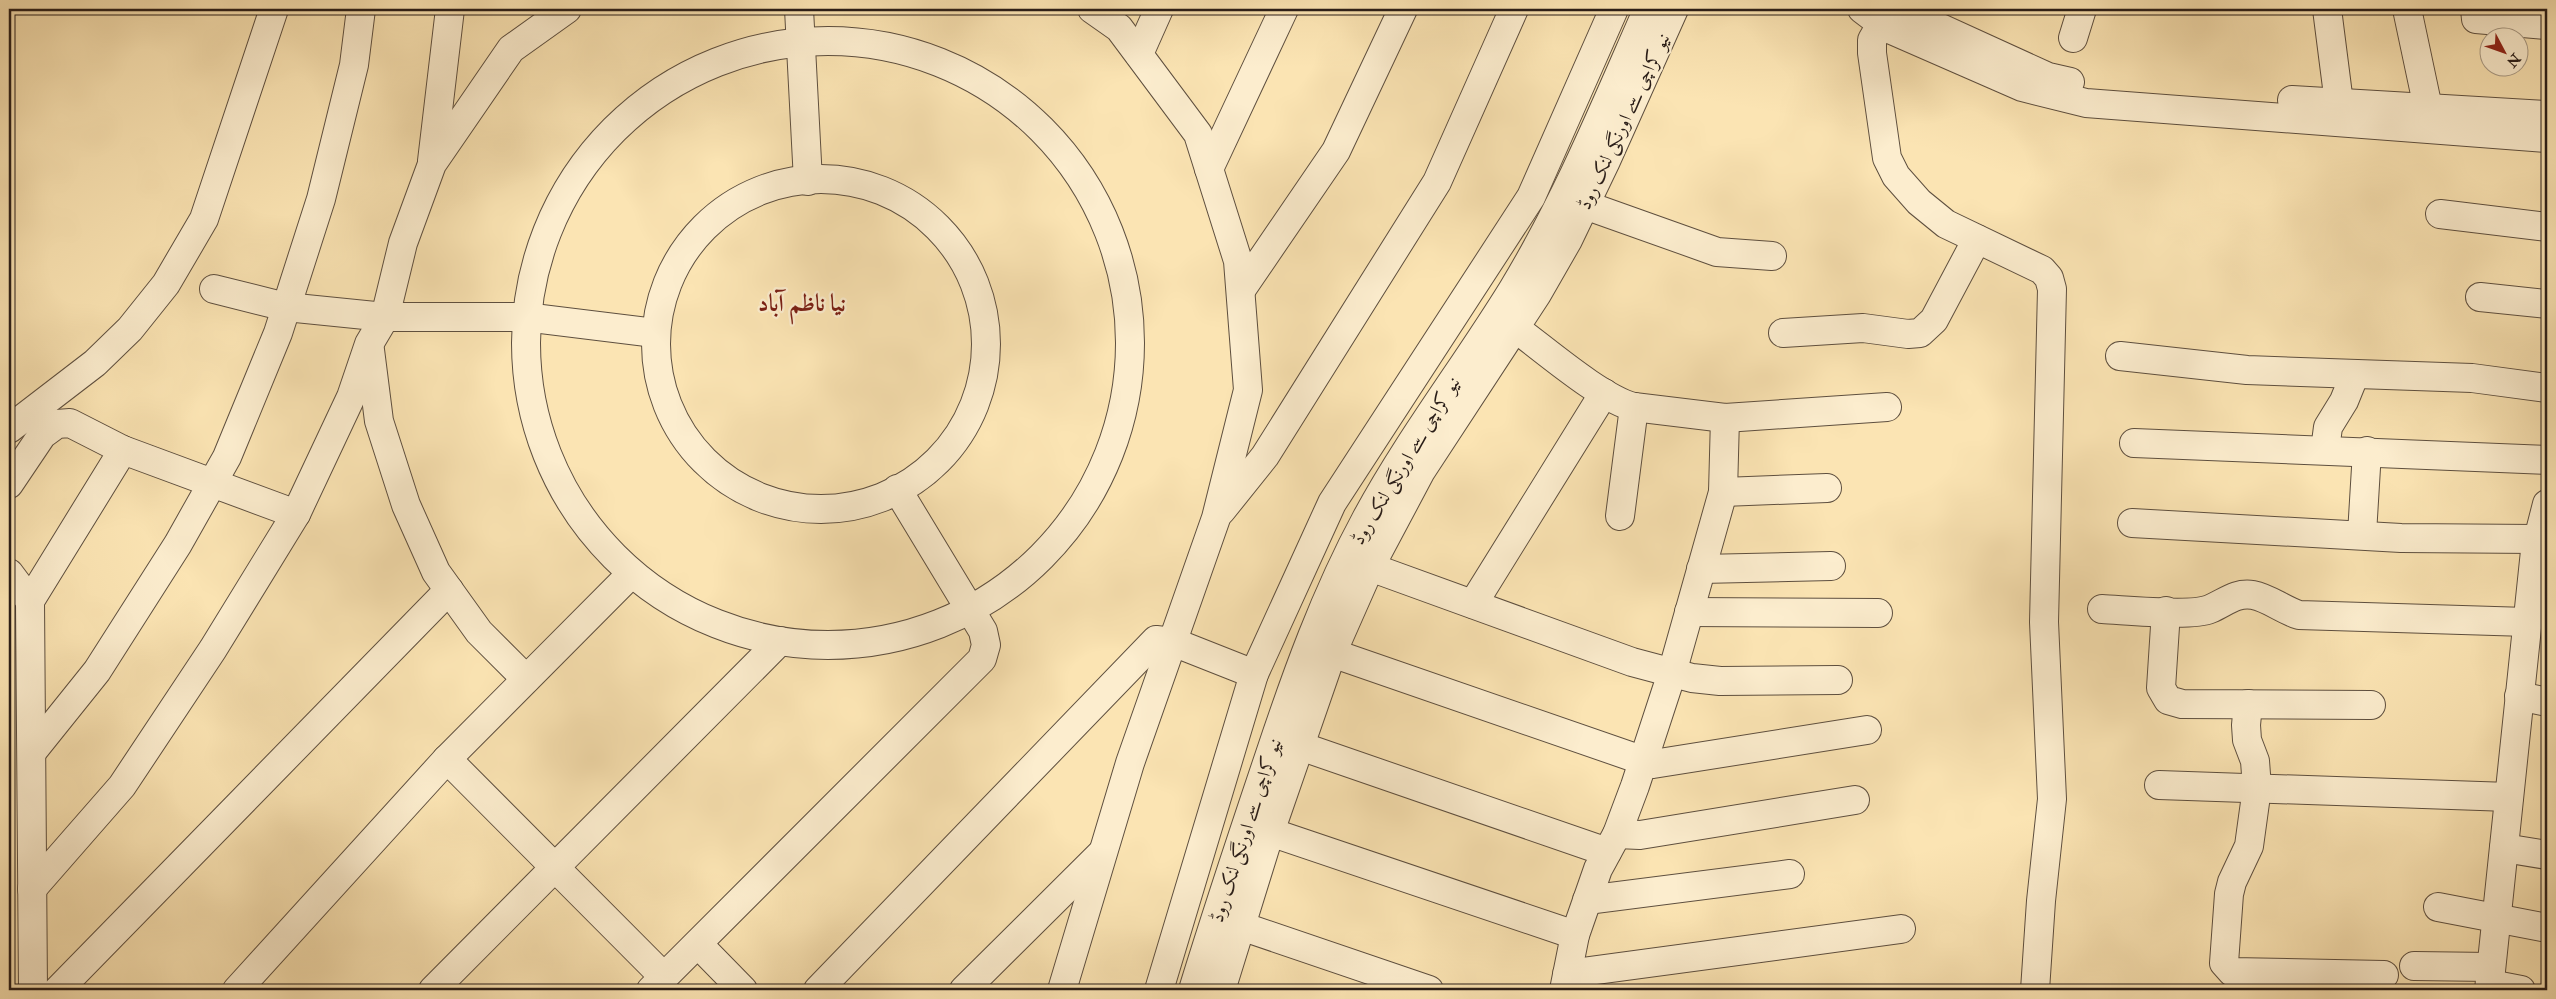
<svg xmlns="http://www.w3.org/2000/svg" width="2556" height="999" font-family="'IM FELL Double Pica',Amiri,serif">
  <rect width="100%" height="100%" fill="#fbe4b3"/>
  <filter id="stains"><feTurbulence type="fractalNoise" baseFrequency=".004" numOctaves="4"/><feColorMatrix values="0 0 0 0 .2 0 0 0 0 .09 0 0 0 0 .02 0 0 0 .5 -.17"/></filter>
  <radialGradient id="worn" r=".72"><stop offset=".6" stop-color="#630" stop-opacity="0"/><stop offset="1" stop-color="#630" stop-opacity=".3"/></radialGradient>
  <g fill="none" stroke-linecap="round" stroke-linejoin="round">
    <g stroke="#5e4f3f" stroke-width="30">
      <g id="minor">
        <polyline points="799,9 808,181"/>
        <polyline points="1862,9 1887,28 2022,87 2086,103 2547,138"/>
        <polyline points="1890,9 1872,40 1872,53 1887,158 1896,176 1919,202 1946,224 2042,270 2049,278 2052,289 2044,622 2052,799 2041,901 2035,990"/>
        <polyline points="1899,9 2048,77 2070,82"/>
        <polyline points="2327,9 2339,103"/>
        <polyline points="2407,9 2428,108"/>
        <polyline points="2475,9 2476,19 2547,25"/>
        <polyline points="2073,38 2082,9"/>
        <circle cx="828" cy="343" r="302"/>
        <polyline points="1139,54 1159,9"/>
        <polyline points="2292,100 2547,115"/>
        <polyline points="432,161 450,9"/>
        <polyline points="1209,169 1284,9"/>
        <circle cx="821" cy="344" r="165"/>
        <polyline points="1585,205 1717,252 1772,256"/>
        <polyline points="2440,214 2547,227"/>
        <polyline points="214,289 286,307 385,317 525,317 655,333"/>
        <polyline points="1241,290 1336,151 1403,9"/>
        <polyline points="2480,297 2547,304"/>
        <path d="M1515,328C1544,349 1601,399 1634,407L1725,418L1887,407"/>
        <polyline points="1783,333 1863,328 1908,334 1920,333 1934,320 1977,239"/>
        <polyline points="370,350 379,421 406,505 436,572 479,632 526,679"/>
        <polyline points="2120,356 2247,370 2472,378 2547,388"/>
        <polyline points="9,429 95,363 130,329 166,284 204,219 274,9"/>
        <polyline points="2134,443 2547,460"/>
        <polyline points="2325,450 2328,427 2344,401 2355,374"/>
        <polyline points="9,484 42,435 57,424 70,423 123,450 296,514"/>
        <polyline points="1723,492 1827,488"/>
        <polyline points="1221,511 1265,456 1437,182 1514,9"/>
        <polyline points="1620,516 1634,407"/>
        <polyline points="2132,523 2401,538 2537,539"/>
        <polyline points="2362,534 2367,451"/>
        <polyline points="1370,567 1632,662 1692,678 1720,681 1838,680"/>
        <polyline points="1701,569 1831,566"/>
        <polyline points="9,573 30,601"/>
        <polyline points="1473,604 1604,393"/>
        <path d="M2102,609C2125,610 2191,617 2210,609C2225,603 2235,592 2253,595C2269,598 2283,610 2299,615L2527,622"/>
        <polyline points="2166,611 2161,688 2168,700 2182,704 2371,705"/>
        <polyline points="1689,612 1878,613"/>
        <polyline points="1332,653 1653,764 1867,730"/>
        <polyline points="2519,696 2547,702"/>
        <polyline points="2248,704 2246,725 2247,740 2255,761 2257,788 2249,846 2232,882 2229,894 2224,963 2232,972 2384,975"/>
        <polyline points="1300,746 1607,852"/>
        <polyline points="32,752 97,671 178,544 227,457 278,333 321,199 354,65 361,9"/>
        <polyline points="447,759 664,977"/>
        <polyline points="2159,785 2509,797"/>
        <polyline points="1270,832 1575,935"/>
        <polyline points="1617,834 1640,835 1855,800"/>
        <polyline points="2504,848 2547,855"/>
        <polyline points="32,889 122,786 213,649 296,514 351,397 369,344 385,317 403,243 432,164 511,49 567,9"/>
        <polyline points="1587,900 1790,874"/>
        <polyline points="2438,907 2547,928"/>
        <polyline points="1241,926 1429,990"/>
        <polyline points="698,944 743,990"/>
        <polyline points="2414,966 2491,967"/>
        <polyline points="1567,974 1901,929"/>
        <polyline points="2490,984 2521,990"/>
        <polyline points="33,990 30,601 123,450"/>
        <polyline points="58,990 449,590"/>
        <polyline points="237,990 447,759 629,576"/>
        <polyline points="433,990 780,641"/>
        <polyline points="651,990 982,659 986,645 983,631 897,489"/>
        <polyline points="818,990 1156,640 1173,642 1254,674"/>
        <polyline points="964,990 1102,853"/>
        <polyline points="1062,990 1130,763 1216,518 1248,390 1238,261 1198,134 1119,28 1092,9"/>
        <polyline points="1159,990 1254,674 1332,503 1531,197 1614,9"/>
        <path d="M1193,990C1217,912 1243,834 1269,757C1296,676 1325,595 1366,519C1409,439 1465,367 1513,289C1567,200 1606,104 1648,9"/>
        <polyline points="1221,990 1270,832 1332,653 1370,567 1421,471 1537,294 1568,240 1605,163 1674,9"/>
        <polyline points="1564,990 1575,935 1598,869 1617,834 1635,786 1672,673 1723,492 1725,418"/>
        <polyline points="2489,990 2535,551 2547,504"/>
      </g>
    </g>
    <use href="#minor" stroke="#fcedce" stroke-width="28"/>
  </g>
  <g text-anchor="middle" stroke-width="4.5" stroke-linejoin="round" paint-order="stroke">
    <g font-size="19" fill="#291d18" stroke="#fcedce">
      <text transform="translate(1623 121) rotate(-65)" y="7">نیو کراچی سے اورنگی لنک روڈ</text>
      <text transform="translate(1405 460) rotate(-59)" y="7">نیو کراچی سے اورنگی لنک روڈ</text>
      <text transform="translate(1245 830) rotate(-72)" y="7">نیو کراچی سے اورنگی لنک روڈ</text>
    </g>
    <g font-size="24" font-weight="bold" fill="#7a1f14" stroke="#fcedce">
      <text x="802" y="311">نیا ناظم آباد</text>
    </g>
  </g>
  <rect width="2556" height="999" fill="none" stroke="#fbe4b3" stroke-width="30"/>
  <rect x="10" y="10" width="2536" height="979" fill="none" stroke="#291d18" stroke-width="2.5"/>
  <rect x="15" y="15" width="2526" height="969" fill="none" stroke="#291d18"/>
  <g transform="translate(2504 52) rotate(131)"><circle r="24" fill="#fcedce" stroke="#a89a85"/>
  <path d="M0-4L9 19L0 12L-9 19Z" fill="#8f2418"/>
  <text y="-8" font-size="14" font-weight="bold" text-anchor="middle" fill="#291d18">N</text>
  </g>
  <rect width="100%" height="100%" filter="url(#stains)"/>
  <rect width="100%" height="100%" fill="url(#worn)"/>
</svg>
